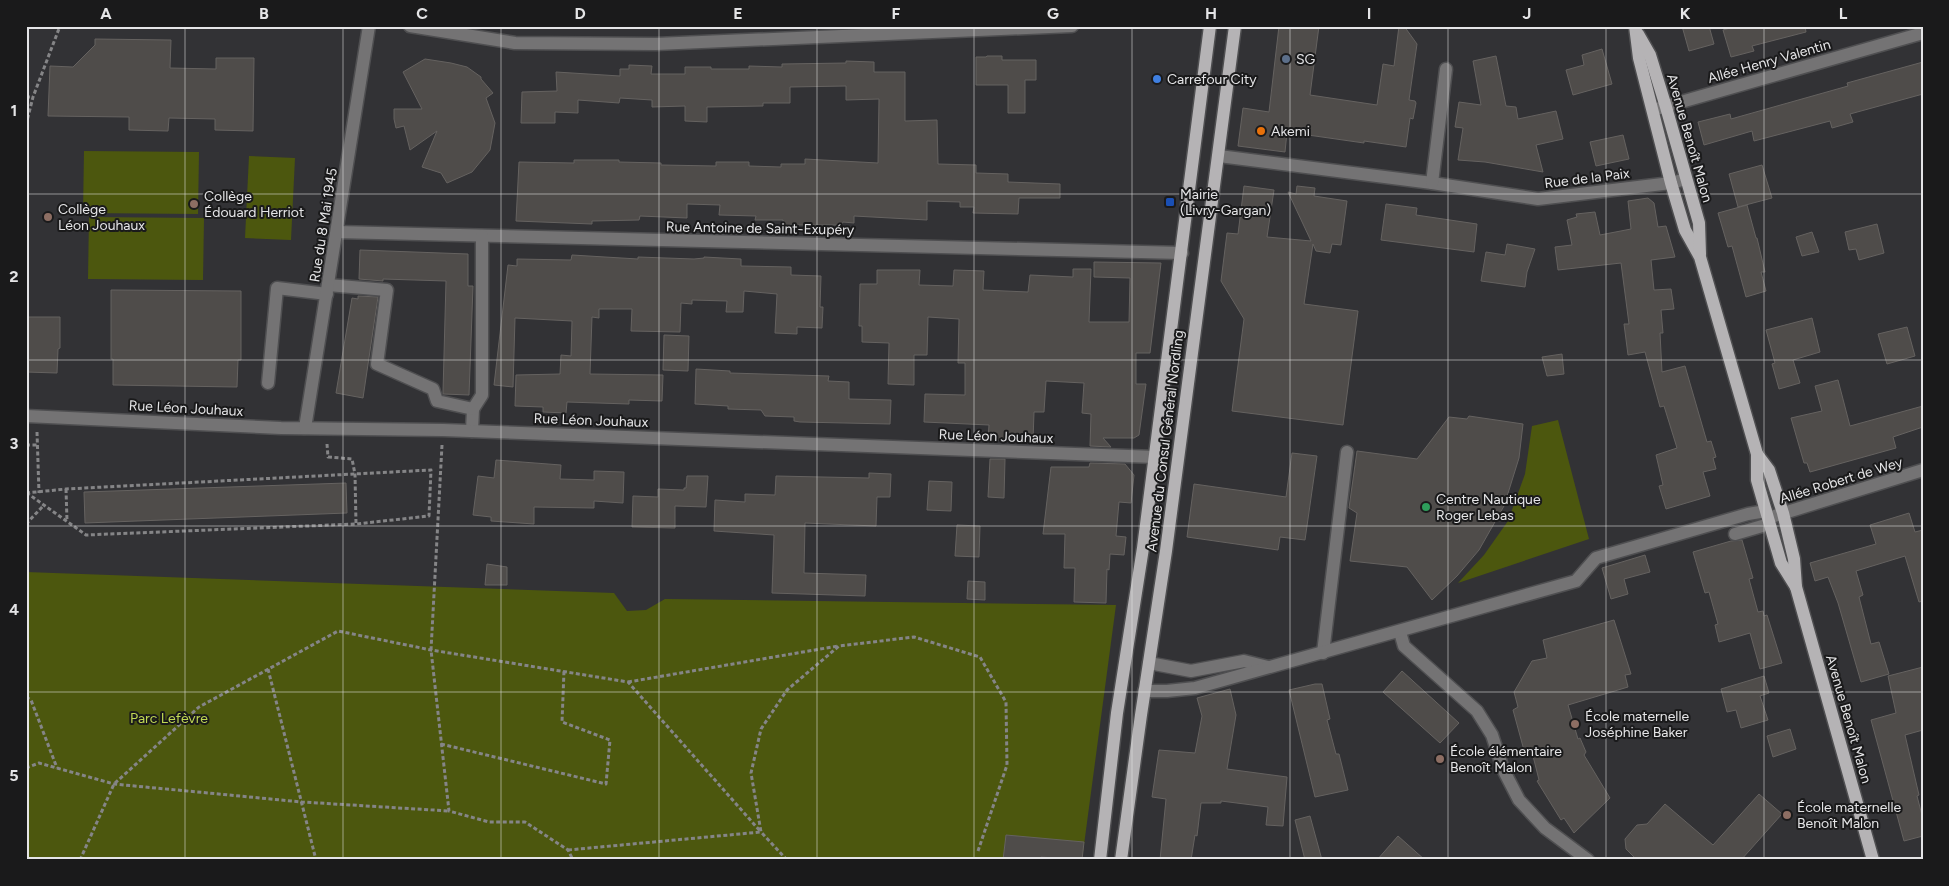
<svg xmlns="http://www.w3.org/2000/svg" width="1949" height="886" font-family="Figtree,sans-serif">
  <rect width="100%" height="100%" fill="#323235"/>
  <g fill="#4c570e">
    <polygon points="84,151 199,152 198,214 83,213"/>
    <polygon points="249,156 295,158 291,240 245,238"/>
    <polygon points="89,217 204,218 203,280 88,279"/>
    <polygon points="1558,420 1589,539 1458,583 1484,555 1508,521 1525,474 1532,426"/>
    <polygon points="26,572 614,593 627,611 646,610 665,599 1116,605 1082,860 26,860"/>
  </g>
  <g fill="#4f4c4a" stroke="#656260">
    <polygon points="1279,26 1319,26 1310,95 1377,105 1383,64 1394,66 1399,26 1404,26 1417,44 1409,100 1415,101 1416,103 1413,119 1410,118 1406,147 1364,141 1364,143 1287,132 1285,152 1238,146 1243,108 1269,112"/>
    <polygon points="1682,26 1709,26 1714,44 1689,51"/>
    <polygon points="1737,26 1805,26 1806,32 1752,46 1754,51 1731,57 1723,30"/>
    <polygon points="95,39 171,40 170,68 216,69 216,58 254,58 253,131 215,130 215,119 169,118 168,131 129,130 129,117 48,116 50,66 73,67 95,45"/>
    <polygon points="1602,49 1612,84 1573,95 1566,70 1584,65 1582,55"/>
    <polygon points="987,56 1002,56 1002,60 1036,60 1036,80 1025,80 1025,113 1008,113 1008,85 976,85 976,57 986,57"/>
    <polygon points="1496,56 1506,106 1516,107 1518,119 1556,111 1563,139 1536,145 1543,172 1485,162 1458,160 1463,128 1455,127 1459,102 1481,105 1473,61"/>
    <polygon points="425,59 451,63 467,67 481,77 481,79 493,93 486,98 495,123 490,150 472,172 447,183 441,173 422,167 437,131 410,150 404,126 396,128 394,119 394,109 422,109 403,72"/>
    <polygon points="846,61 874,62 874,72 905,72 905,121 937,120 938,164 976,165 976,173 1008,174 1008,182 1060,184 1060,198 1019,198 1018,214 973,213 974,207 960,207 960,202 927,201 927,220 854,216 854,223 843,222 842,225 783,225 783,220 755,220 756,216 719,215 720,205 687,204 687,218 640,216 639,220 592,221 592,224 516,221 519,162 574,163 574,160 619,160 619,162 661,163 661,165 716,166 716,162 749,162 749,166 781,167 781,164 805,164 805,159 878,163 879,99 846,100 846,86 790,87 790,103 763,103 763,106 707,107 707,122 685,121 685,106 652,107 652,100 620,98 619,103 578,100 578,113 555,112 555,123 521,123 522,92 557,91 556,72 620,76 620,69 629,69 629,65 652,66 651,74 685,74 685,67 711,67 711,69 749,69 749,66 782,67 782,64 846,63"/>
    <polygon points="1923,62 1923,94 1850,114 1853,122 1832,128 1830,121 1754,141 1752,131 1704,145 1698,122 1730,114 1731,119 1848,86 1847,83"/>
    <polygon points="1623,135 1629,159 1596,166 1590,142"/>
    <polygon points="1762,165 1772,198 1738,207 1729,174"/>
    <polygon points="1244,186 1274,190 1267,237 1311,241 1288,192 1296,194 1297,186 1315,188 1314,196 1347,201 1341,245 1332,244 1330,253 1316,251 1313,244 1304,304 1358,311 1343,425 1232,411 1244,319 1221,281 1227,233 1238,234"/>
    <polygon points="1648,198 1654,203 1658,227 1666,226 1675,257 1651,260 1654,290 1671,289 1674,309 1661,310 1663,333 1660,333 1662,372 1685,366 1707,442 1711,441 1716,457 1713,458 1716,469 1703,472 1710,496 1666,509 1659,486 1663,485 1656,455 1677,448 1664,406 1660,407 1645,352 1628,355 1624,324 1629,324 1621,263 1558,270 1555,247 1572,245 1567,220 1577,217 1576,214 1595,212 1600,235 1631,229 1628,201"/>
    <polygon points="1386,204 1417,208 1416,215 1477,224 1474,252 1381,240"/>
    <polygon points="1747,205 1756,238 1757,238 1765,272 1761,272 1766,291 1746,297 1732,246 1728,247 1718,213"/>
    <polygon points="1877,224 1884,253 1859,260 1856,249 1849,250 1845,232"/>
    <polygon points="1812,232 1819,252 1802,256 1796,237"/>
    <polygon points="1507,244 1535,249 1527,272 1525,287 1481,281 1486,252 1505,255"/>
    <polygon points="360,250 468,254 468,286 473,286 469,395 443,394 443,392 446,281 383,279 383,281 359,279"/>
    <polygon points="572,255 638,259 638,257 694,259 704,258 704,257 741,259 741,266 791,267 791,275 821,276 820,307 823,307 822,328 797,327 797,334 775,333 777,294 744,291 743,312 726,312 727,301 692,300 692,304 681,303 680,332 631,331 632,309 599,309 599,318 592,317 590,374 663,375 662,401 629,400 629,404 567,402 566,413 543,412 543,407 515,406 516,375 560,374 561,355 571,356 572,321 515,318 513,387 494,385 508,265 517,266 517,259 571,260"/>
    <polygon points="1094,262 1161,263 1150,353 1136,353 1136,384 1146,384 1139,435 1134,438 1103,438 1111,447 1090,446 1091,414 1082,413 1084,383 1046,381 1044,412 1034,412 1033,441 988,440 989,425 924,422 925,394 965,395 965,363 958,363 959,319 928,317 927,355 914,355 914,385 888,384 889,343 862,342 862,326 859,326 860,284 877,284 877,270 920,270 919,285 953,286 954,270 984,271 983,290 1028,292 1030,275 1073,277 1073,269 1091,269 1089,322 1129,322 1130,278 1094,277"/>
    <polygon points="111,290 241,291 241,360 238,360 237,387 113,385 113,359 111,359"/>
    <polygon points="358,296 378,297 363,398 336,393 352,298 358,299"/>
    <polygon points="26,317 60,317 60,348 58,349 57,373 26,372"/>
    <polygon points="1812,318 1820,352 1793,360 1800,383 1779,389 1772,364 1775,363 1766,330"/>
    <polygon points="1907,327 1915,356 1887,364 1878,334"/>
    <polygon points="664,335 689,336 688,371 663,370"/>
    <polygon points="1562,354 1564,374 1547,376 1542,357"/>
    <polygon points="696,369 730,371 730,373 829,376 828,381 849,382 849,399 891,400 890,424 800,422 794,421 794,417 765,416 761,410 728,409 728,406 695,404"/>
    <polygon points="1838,380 1850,426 1923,406 1923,427 1893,437 1896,448 1810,472 1807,463 1804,463 1791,418 1822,411 1815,386"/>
    <polygon points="1469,416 1523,424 1519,458 1504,506 1479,550 1457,576 1432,600 1407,567 1350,561 1357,513 1349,508 1357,451 1417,459 1449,417 1467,419"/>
    <polygon points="1292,453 1317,456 1305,540 1280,537 1278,550 1187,537 1194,484 1286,497"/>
    <polygon points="990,459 1005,459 1004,498 988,497"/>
    <polygon points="496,460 561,465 560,479 594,480 594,471 624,472 623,503 594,501 594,508 534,507 534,524 491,521 491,517 473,515 478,476 494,478"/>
    <polygon points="1090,463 1125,464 1134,475 1131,503 1119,502 1116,536 1126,537 1124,555 1110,554 1109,570 1107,569 1106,603 1074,602 1075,568 1064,568 1065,534 1043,534 1051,467 1089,467"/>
    <polygon points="869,473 891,474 890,497 877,497 876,526 805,523 804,573 866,575 865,596 772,593 774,535 714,531 715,500 745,502 745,494 775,495 776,476 869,478"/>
    <polygon points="687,476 708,476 706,507 675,506 675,528 632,527 633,496 658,497 658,489 684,490 684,488 686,488"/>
    <polygon points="929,481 952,482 951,511 927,510"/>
    <polygon points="346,483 347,513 85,523 84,492"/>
    <polygon points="1909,513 1915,532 1923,530 1923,601 1919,602 1905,556 1856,571 1863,595 1859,597 1871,644 1879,642 1889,674 1861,682 1838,603 1828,577 1815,581 1810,563 1876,544 1870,525"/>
    <polygon points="957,525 980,526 979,557 955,556"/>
    <polygon points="1742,540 1753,578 1749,579 1758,612 1763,611 1764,616 1767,615 1782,663 1760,669 1750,633 1719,642 1715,625 1718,624 1709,592 1705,593 1693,552 1731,541"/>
    <polygon points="1645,555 1650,572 1624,579 1628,594 1611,599 1602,568"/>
    <polygon points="487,564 507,567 507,585 485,585"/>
    <polygon points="968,581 985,582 985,600 967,599"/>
    <polygon points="1614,620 1631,674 1625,675 1628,687 1568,705 1578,739 1580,738 1586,752 1584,755 1610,798 1574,833 1564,818 1561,820 1537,781 1539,780 1532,752 1525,754 1513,710 1518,707 1514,692 1532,661 1547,658 1543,640"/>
    <polygon points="1923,667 1923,730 1905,735 1919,795 1917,796 1923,819 1923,836 1904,841 1871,720 1896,713 1888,676"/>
    <polygon points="1402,671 1459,723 1440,743 1383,692"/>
    <polygon points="1764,676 1769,693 1760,696 1768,720 1741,728 1736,710 1727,712 1721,689"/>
    <polygon points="1315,684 1322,684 1330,719 1327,720 1336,754 1339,754 1348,790 1315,797 1289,690"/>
    <polygon points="1230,689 1236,715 1227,769 1287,777 1283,826 1266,825 1268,807 1221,801 1221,803 1201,803 1197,836 1195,835 1191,860 1160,860 1166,799 1152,797 1159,750 1195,753 1202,716 1197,698"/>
    <polygon points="1790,729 1796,749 1773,757 1767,736"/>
    <polygon points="1759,794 1782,814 1741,860 1637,860 1626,849 1625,839 1637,825 1647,824 1665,804 1713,845"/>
    <polygon points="1310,816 1322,860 1305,860 1295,820"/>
    <polygon points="1006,835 1084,842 1082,860 1041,857 1041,859 1032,858 1032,860 1003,860"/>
    <polygon points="1398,836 1425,860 1377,860"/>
  </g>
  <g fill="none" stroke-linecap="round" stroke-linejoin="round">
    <g stroke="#4f4f51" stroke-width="15">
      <g id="minor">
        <polyline points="410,26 515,43 656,44 1072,26"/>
        <polyline points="1653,110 1923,33"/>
        <polyline points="1219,156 1432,183 1538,199 1671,183 1686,179"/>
        <polyline points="1432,183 1446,69"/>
        <polyline points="337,232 1182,253"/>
        <polyline points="328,285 387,290 377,364 433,389 437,401 473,409 472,431"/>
        <polyline points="268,383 277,288 327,294"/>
        <polyline points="473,409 482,395 482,236"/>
        <polyline points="26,416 281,428 443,430 1155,457"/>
        <polyline points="305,428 369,26"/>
        <polyline points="1768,518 1923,470"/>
        <polyline points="1735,534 1769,524"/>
        <polyline points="1400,632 1404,646 1477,711 1492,735 1503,769 1519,800 1545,828 1588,860"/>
        <polyline points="1323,653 1347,452"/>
        <polyline points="1149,663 1191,671 1244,661 1268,667"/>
        <polyline points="1144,691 1167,691 1195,688 1576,581 1596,558 1748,514 1766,511"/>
      </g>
    </g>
    <g stroke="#4f4f51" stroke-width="15">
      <g id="major">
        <polyline points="1635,26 1639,58 1671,183 1685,230 1700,257 1757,454 1757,480 1781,563 1796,587"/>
        <polyline points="1638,34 1650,55 1666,107 1699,223 1700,254"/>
        <polyline points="1757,454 1769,470 1783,513 1794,559 1796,587 1873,860"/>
        <polyline points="1100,860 1117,713 1143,548 1210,26"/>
        <polyline points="1121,860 1141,715 1166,551 1235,26"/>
      </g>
    </g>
    <g stroke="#858587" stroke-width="3" stroke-dasharray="4 2.5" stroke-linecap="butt">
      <polyline points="26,97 33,97"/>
      <polyline points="26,125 33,97 60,26"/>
      <polyline points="37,432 39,493"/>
      <polyline points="327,444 328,457 352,459 355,474 356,524"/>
      <polyline points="26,445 37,445"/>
      <polyline points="442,445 431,650 449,811 489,822 525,822 568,850 573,860"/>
      <polyline points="66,489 67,521"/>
      <polyline points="26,493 66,489 431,470 429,516 356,524 86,535 27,493"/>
      <polyline points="26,524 44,505"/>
      <polyline points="268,669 316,860"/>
      <polyline points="628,682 838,646"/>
      <polyline points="26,697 31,700 57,768"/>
      <polyline points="441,744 606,784 610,740 562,722 564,671"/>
      <polyline points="26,768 39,763 114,784 302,802 449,811"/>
      <polyline points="568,850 761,832"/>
      <polyline points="80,860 114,784 199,707 338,631 431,650 628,682 761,832"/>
      <polyline points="787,860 761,832 751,773 761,729 787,690 839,646 914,637 980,657 1006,702 1007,765 978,851"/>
    </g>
    <use href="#minor" stroke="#747374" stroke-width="12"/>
    <use href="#major" stroke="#b5b3b5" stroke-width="12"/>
  </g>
  <path fill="none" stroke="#e5e5e7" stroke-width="1" stroke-opacity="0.55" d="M185,26V860M343,26V860M501,26V860M659,26V860M817,26V860M974,26V860M1132,26V860M1290,26V860M1448,26V860M1606,26V860M1764,26V860M26,194H1923M26,360H1923M26,526H1923M26,692H1923"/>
  <circle fill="#5c6f8a" stroke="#1a1a1b" stroke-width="2" cx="1286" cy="59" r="5"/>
  <circle fill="#3f7fe0" stroke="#1a1a1b" stroke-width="2" cx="1157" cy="79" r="5"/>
  <circle fill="#e8710a" stroke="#1a1a1b" stroke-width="2" cx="1261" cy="131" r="5"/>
  <rect fill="#1a4fb4" stroke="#1a1a1b" stroke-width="2" x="1165" y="197" width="10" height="10" rx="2.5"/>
  <g fill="#8d6e63" stroke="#1a1a1b" stroke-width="2">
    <circle cx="194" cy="204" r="5"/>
    <circle cx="48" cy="217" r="5"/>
    <circle cx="1575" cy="724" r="5"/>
    <circle cx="1440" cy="759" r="5"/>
    <circle cx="1787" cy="815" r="5"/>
  </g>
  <circle fill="#2e9e5b" stroke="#1a1a1b" stroke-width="2" cx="1426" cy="507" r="5"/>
  <g text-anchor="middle" stroke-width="4" stroke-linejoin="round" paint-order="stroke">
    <g font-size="14" fill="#e5e5e7" stroke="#1a1a1b" text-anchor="start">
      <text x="1296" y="64">SG</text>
      <text x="1167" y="84">Carrefour City</text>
      <text x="1271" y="136">Akemi</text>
      <text x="1180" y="199">Mairie<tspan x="1180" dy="16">(Livry-Gargan)</tspan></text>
      <text x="204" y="201">Collège<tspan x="204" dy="16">Édouard Herriot</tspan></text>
      <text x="58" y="214">Collège<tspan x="58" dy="16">Léon Jouhaux</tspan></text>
      <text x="1436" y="504">Centre Nautique<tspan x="1436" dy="16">Roger Lebas</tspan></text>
      <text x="1585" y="721">École maternelle<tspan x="1585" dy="16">Joséphine Baker</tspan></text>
      <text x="1450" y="756">École élémentaire<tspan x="1450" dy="16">Benoît Malon</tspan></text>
      <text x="1797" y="812">École maternelle<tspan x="1797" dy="16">Benoît Malon</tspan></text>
    </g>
    <g font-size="14" fill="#e5e5e7" stroke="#1a1a1b">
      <text transform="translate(1769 61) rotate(-16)" y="5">Allée Henry Valentin</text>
      <text transform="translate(1690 138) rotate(74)" y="5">Avenue Benoît Malon</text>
      <text transform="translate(1587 178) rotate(-7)" y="5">Rue de la Paix</text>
      <text transform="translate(323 225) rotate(-81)" y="5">Rue du 8 Mai 1945</text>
      <text transform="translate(760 228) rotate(1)" y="5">Rue Antoine de Saint-Exupéry</text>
      <text transform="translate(186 408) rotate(3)" y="5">Rue Léon Jouhaux</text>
      <text transform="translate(591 420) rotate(2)" y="5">Rue Léon Jouhaux</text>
      <text transform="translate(996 436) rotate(2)" y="5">Rue Léon Jouhaux</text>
      <text transform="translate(1165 441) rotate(-83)" y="5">Avenue du Consul Général Nordling</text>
      <text transform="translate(1841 480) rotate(-17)" y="5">Allée Robert de Wey</text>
      <text transform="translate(1849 719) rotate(74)" y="5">Avenue Benoît Malon</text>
    </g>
    <g font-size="14" fill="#c0d854" stroke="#1a1a1b">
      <text x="169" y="723">Parc Lefèvre</text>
    </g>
  </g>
  <rect width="1949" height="886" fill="none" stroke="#1a1a1b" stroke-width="55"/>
  <rect x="28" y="28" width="1894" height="830" fill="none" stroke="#e5e5e7" stroke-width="2"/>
  <g font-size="16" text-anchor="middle" font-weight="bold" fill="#e5e5e7">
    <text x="106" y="19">A</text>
    <text x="264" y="19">B</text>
    <text x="422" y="19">C</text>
    <text x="580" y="19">D</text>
    <text x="738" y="19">E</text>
    <text x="896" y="19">F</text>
    <text x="1053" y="19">G</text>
    <text x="1211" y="19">H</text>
    <text x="1369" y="19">I</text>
    <text x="1527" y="19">J</text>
    <text x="1685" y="19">K</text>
    <text x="1843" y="19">L</text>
    <text x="14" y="116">1</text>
    <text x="14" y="282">2</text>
    <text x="14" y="449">3</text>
    <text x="14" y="615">4</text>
    <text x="14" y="781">5</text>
  </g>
</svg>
